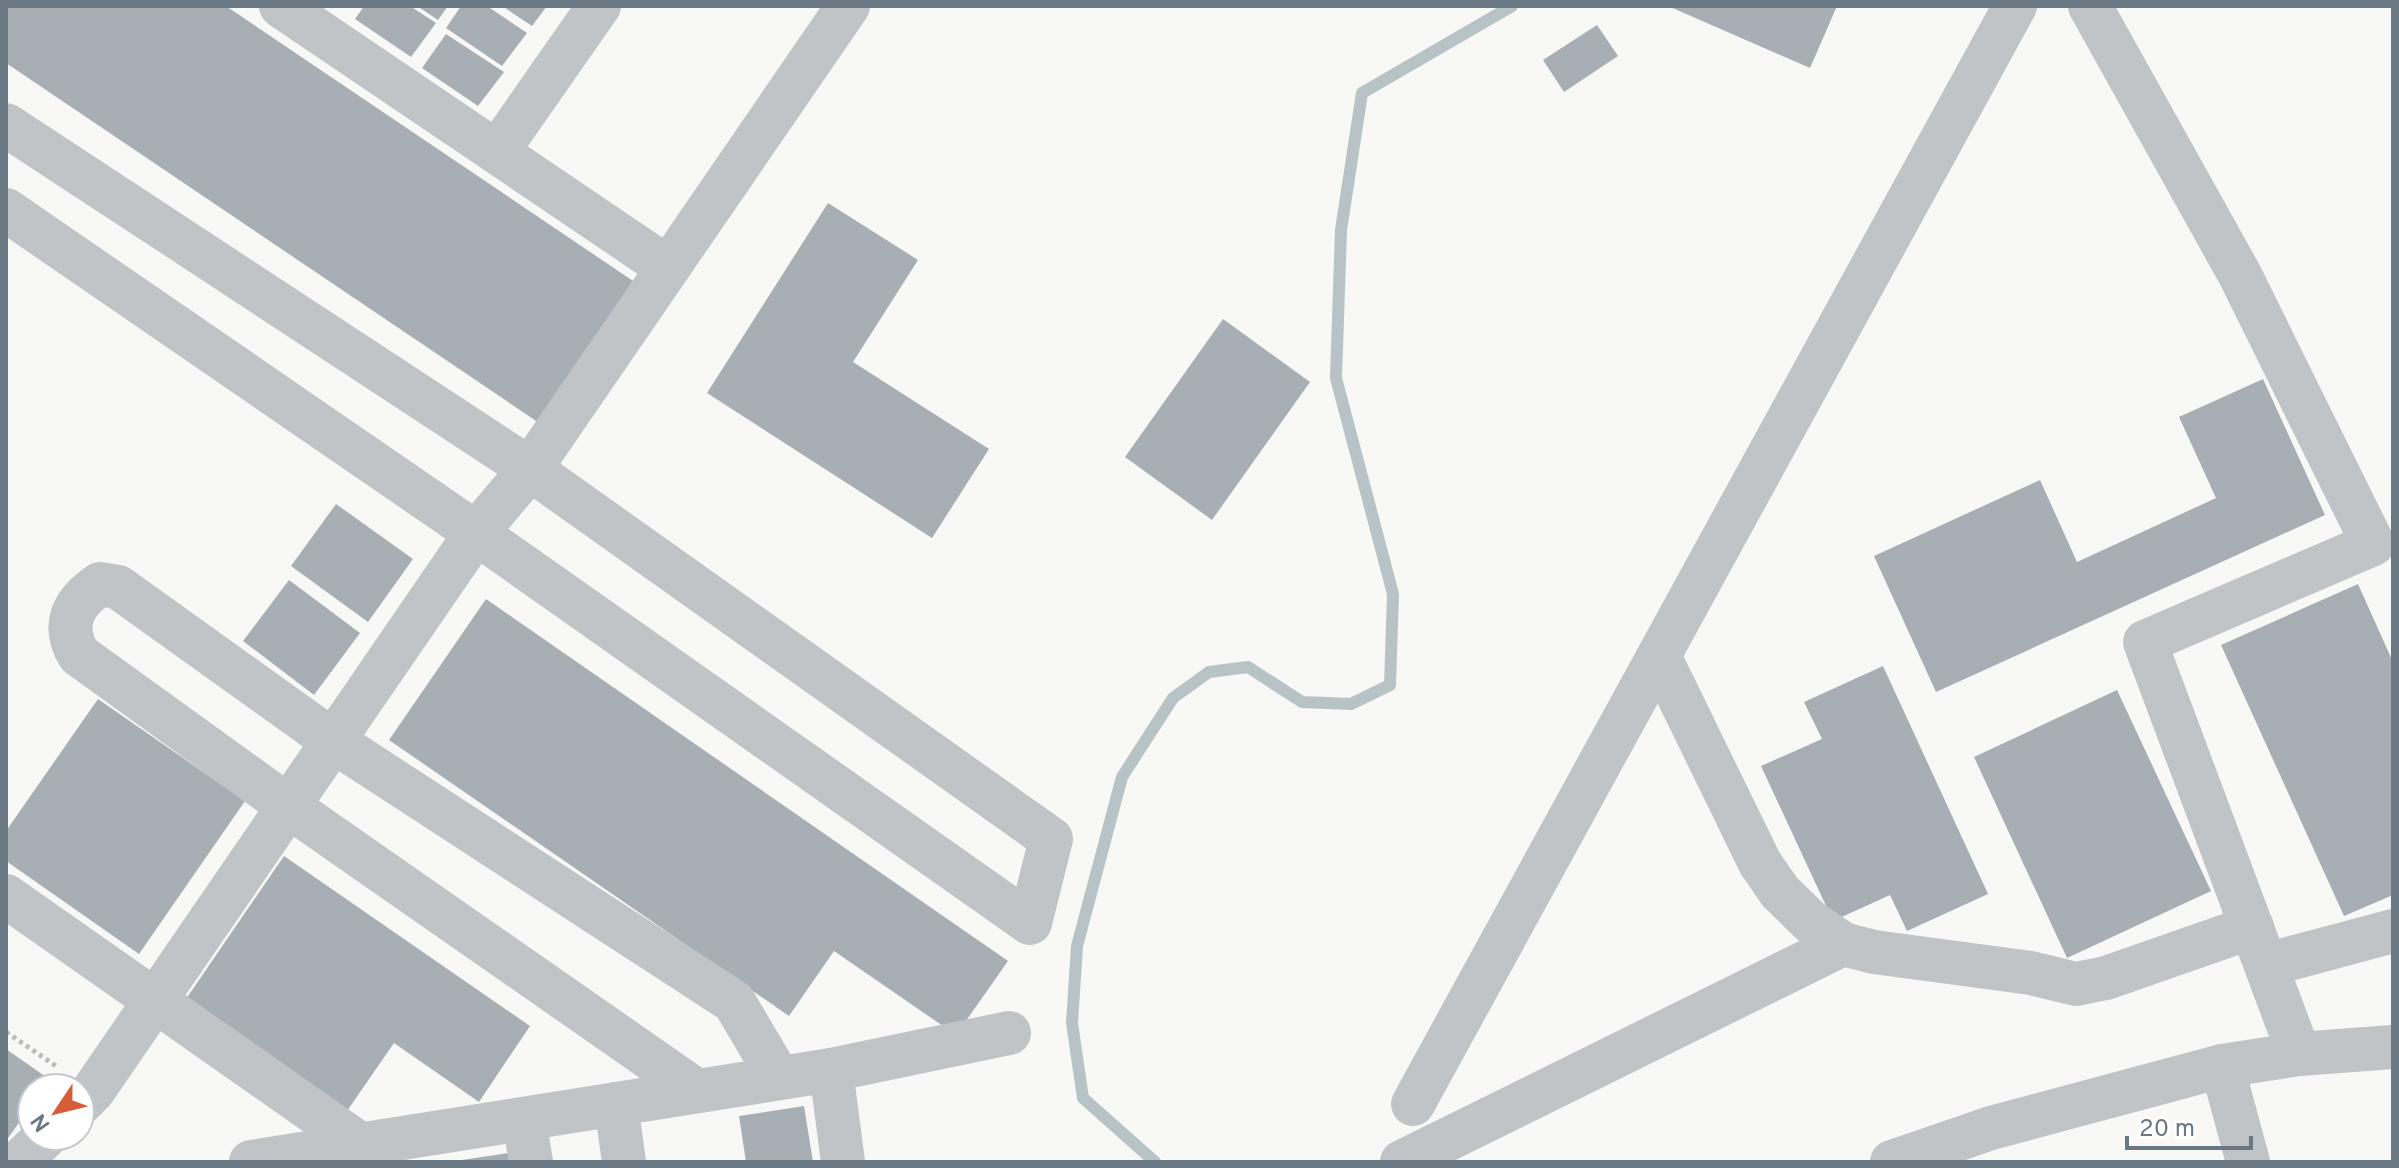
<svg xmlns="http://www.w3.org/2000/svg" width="2399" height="1168" font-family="Overpass,sans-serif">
  <rect width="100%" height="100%" fill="#f8f8f6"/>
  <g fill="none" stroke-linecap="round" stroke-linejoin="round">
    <polyline stroke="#b8c3c6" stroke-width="12" points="1155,1162 1083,1098 1072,1023 1077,946 1122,777 1173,698 1209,672 1248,667 1302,702 1351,704 1390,685 1393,594 1336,378 1341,230 1362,93 1512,6"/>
  </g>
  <g fill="#a8afb4">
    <polygon points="6,6 226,6 642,287 548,429 6,63"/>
    <polygon points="364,6 410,6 436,23 411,57 355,19"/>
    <polygon points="417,6 448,6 438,20"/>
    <polygon points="461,6 487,6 527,33 502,66 446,28"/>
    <polygon points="502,6 547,6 532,26"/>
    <polygon points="1668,6 1837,6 1810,68"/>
    <polygon points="1597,25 1618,56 1564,92 1543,60"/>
    <polygon points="446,34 504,72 478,106 422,68"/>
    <polygon points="828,203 918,260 853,362 989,449 932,538 707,393"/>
    <polygon points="1223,319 1310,382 1212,520 1125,457"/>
    <polygon points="2263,379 2325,515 1936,692 1874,556 2040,480 2077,562 2216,498 2179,417"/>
    <polygon points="336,504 413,559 368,622 291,566"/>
    <polygon points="289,580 360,633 314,695 243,641"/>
    <polygon points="2358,584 2393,662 2393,895 2344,916 2221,645"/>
    <polygon points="486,599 1008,961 956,1035 834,951 789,1016 389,740"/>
    <polygon points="1883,666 1988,894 1907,931 1890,895 1833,921 1761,766 1822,739 1804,702"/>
    <polygon points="2117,690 2211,891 2067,958 1974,757"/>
    <polygon points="98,699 245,801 139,954 6,861 6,831"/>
    <polygon points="284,856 530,1026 479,1102 394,1043 347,1111 186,999"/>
    <polygon points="6,1049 49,1079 43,1088 32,1088 32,1104 6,1141"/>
    <polygon points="804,1106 813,1162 746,1162 739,1116"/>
    <polygon points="522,1151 524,1162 462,1162 462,1160"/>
  </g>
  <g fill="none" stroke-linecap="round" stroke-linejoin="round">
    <polyline stroke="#babdbf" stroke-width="5" stroke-dasharray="4 4" stroke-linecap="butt" points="6,1032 59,1068"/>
    <g stroke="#c0c4c7" stroke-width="44">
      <polyline points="281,6 668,268"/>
      <polyline points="2090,6 2240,275 2373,544 2145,642 2299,1054"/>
      <polyline points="6,125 530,469 1051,839 1030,923 476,533 6,210"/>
      <polyline points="497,152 599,6"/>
      <polyline points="1659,656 1760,863 1780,892 1811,922 1843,944 1874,952 2031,973 2076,984 2106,978 2252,927"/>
      <polyline points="6,896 361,1145"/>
      <polyline points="2266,965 2393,931"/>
      <polyline points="2222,1066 2248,1162"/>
      <polyline points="831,1070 843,1162"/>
      <path d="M697,1091L288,806L79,655C61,625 73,602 100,584L118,587L333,741L734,1002L779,1078"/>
      <polyline points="80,1104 93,1091 476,533 530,469 848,6"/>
      <polyline points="616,1104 624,1162"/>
      <polyline points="1413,1104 2015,6"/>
      <polyline points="524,1119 531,1162"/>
      <polyline points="19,1162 46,1136"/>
      <polyline points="251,1162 831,1070 1009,1033"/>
      <polyline points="1402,1162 1843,944"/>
      <polyline points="1892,1162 1991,1128 2222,1066 2299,1054 2393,1047"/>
    </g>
  </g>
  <rect width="2399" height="1168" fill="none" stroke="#6a7884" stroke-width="16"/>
  <g transform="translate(56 1112) rotate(235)"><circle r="38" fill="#ffffff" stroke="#c3c9ce" stroke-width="2"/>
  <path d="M0-6L14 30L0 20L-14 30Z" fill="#d65d38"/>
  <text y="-12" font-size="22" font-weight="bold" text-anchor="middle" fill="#6a7884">N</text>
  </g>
  <path d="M2127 1136v12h124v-12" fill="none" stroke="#6a7884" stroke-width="4"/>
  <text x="2139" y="1136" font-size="24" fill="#6a7884" stroke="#ffffff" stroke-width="6" paint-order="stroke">20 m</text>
</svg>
